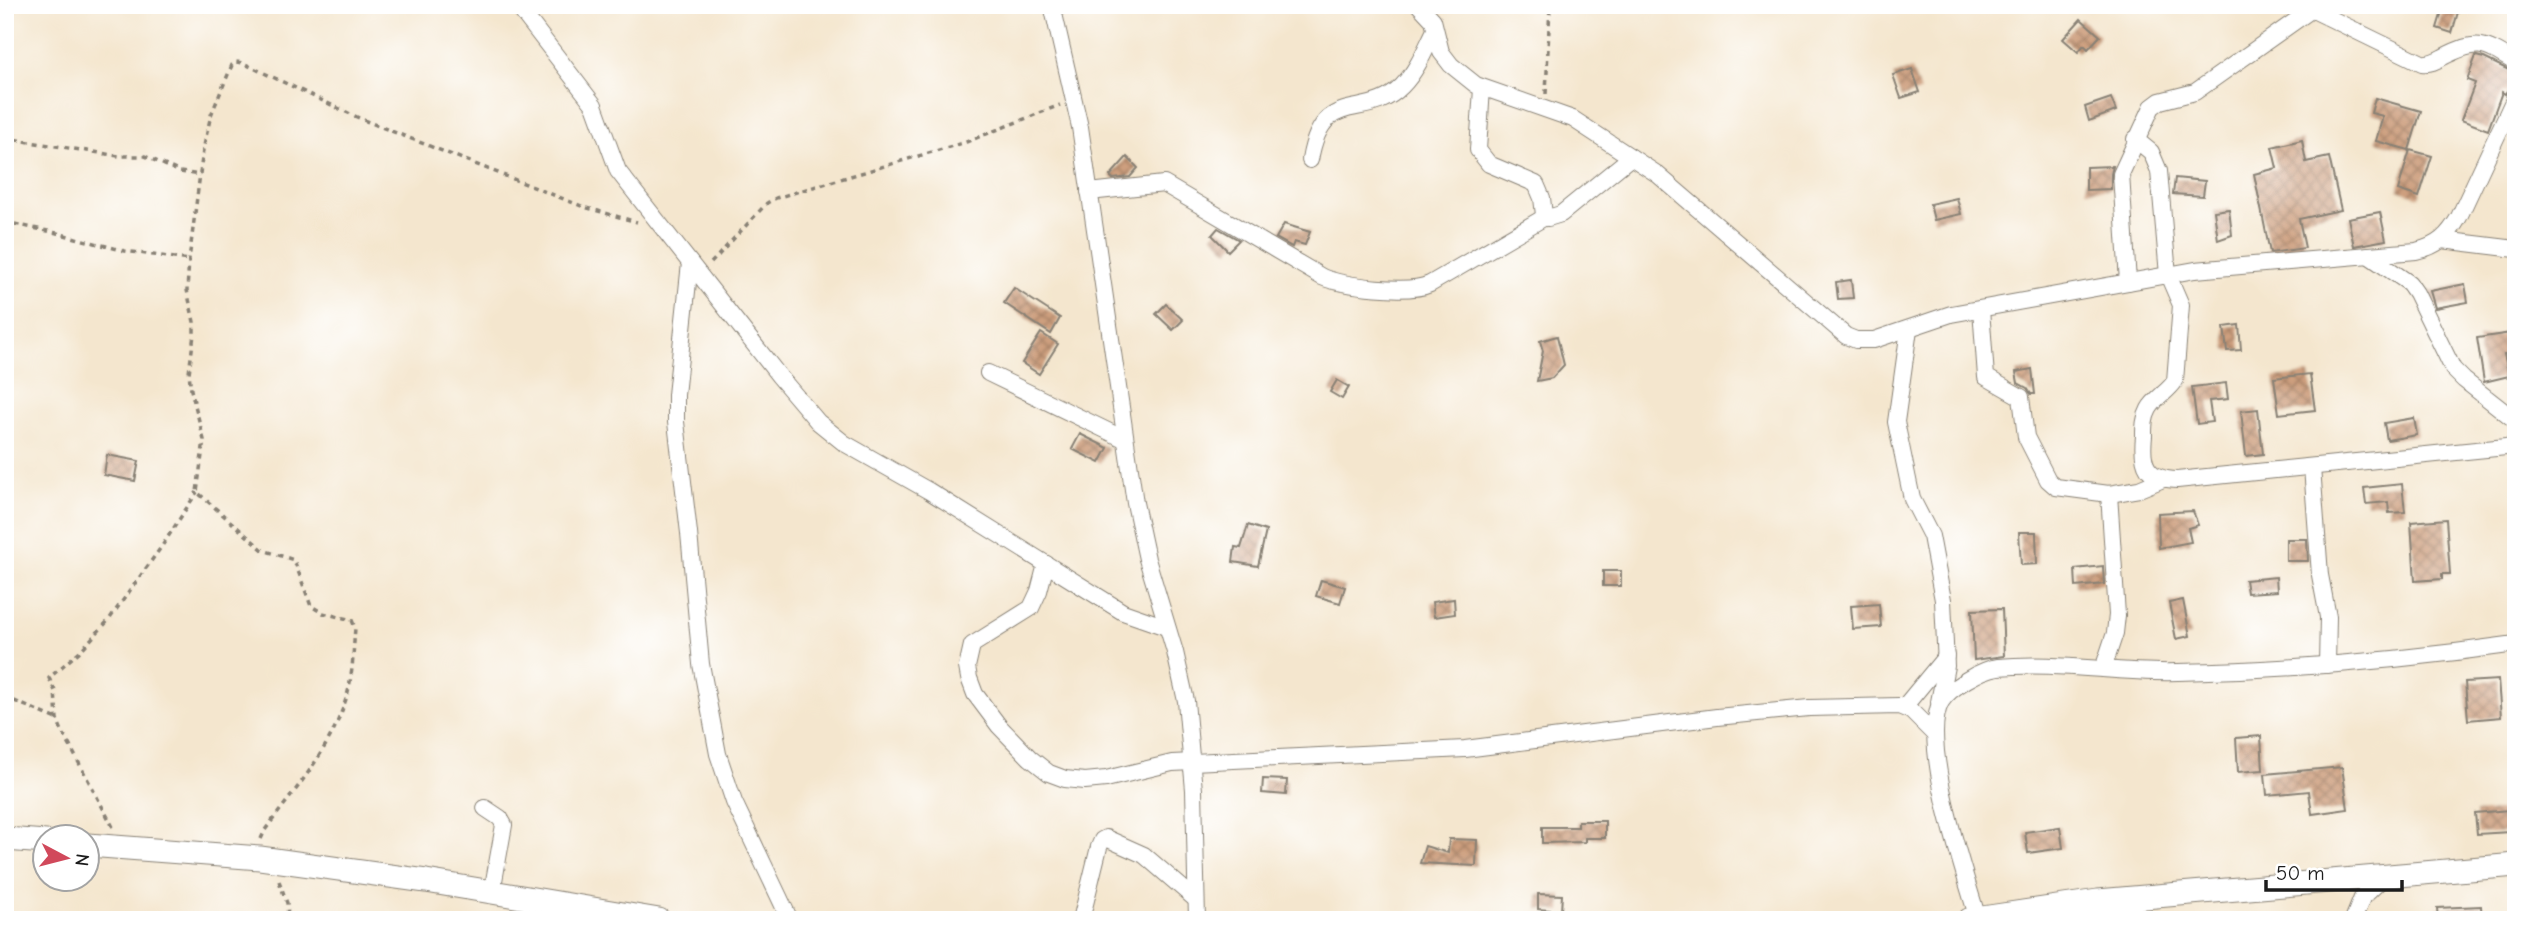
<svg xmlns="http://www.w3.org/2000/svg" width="2521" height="925" font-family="'Comic Neue',sans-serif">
  <defs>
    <pattern id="building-cross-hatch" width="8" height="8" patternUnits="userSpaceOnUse" patternTransform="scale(1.75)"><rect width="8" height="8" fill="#cd9f7e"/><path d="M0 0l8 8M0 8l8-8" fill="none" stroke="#a68166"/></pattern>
  </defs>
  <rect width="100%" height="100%" fill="#fff"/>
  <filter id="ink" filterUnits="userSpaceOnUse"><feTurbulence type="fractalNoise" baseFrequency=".0143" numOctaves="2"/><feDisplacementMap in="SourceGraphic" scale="14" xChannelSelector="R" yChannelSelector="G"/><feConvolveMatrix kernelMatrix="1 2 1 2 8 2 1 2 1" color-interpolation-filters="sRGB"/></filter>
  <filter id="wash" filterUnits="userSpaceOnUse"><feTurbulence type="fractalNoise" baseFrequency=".00686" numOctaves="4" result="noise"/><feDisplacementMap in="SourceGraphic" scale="28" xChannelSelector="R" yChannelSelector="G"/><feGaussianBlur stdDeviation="1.57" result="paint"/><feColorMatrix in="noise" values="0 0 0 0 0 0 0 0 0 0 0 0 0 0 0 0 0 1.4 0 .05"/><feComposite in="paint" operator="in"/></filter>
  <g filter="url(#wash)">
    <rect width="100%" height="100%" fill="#f4e6ce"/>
    <g id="blocks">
      <g fill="url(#building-cross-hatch)">
        <polygon points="2444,5 2460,5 2452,33 2437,28"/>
        <polygon points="2081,19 2100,36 2088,49 2084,45 2078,52 2063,39"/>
        <polygon points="2476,56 2484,58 2515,73 2510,86 2505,94 2502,92 2488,130 2461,120 2475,83 2467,80"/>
        <polygon points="1912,69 1920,92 1901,98 1893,75"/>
        <polygon points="2111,98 2116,111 2089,121 2085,107"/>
        <polygon points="2375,98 2421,111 2409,150 2376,141 2383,116 2371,113"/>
        <polygon points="2302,140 2306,162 2329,157 2341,210 2299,219 2305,248 2270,253 2254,174 2277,168 2272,147"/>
        <polygon points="2410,150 2432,156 2419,197 2398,190"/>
        <polygon points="1127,157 1138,168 1130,177 1113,179 1110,176"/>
        <polygon points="2113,166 2111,174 2111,189 2086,190 2086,167"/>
        <polygon points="2175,178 2205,181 2203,196 2173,194"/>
        <polygon points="1957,198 1961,214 1934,220 1930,204"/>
        <polygon points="2229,209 2232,235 2218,240 2214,211"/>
        <polygon points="2380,212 2386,240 2354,246 2348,218"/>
        <polygon points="1284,224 1310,232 1305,245 1294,242 1292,247 1276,238"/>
        <polygon points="1218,228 1239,240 1228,251 1212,235"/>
        <polygon points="1851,280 1853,298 1838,299 1836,282"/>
        <polygon points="2465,284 2468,302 2435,308 2430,291"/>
        <polygon points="1014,288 1060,318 1051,334 1004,303"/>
        <polygon points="1166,304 1183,320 1173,330 1156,314"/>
        <polygon points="2239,325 2241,350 2227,351 2224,327"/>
        <polygon points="1041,333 1058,344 1039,374 1022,363"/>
        <polygon points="2511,333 2513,353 2504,354 2509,376 2484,382 2477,338"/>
        <polygon points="1557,336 1564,365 1552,378 1537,381 1543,351 1540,341"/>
        <polygon points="2032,369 2035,394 2031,394 2027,388 2018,383 2016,372"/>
        <polygon points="2310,374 2315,410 2279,414 2274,378"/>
        <polygon points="1337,380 1349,387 1342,399 1330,392"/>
        <polygon points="2226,383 2228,399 2209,401 2212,422 2197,424 2192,387"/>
        <polygon points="2258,409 2263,454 2246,456 2241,411"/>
        <polygon points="2414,418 2417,435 2387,440 2384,423"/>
        <polygon points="1080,434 1108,448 1100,463 1072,449"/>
        <polygon points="107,455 139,461 135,481 104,475"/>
        <polygon points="2402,484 2405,512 2389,513 2388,502 2366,504 2364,488"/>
        <polygon points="2193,511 2198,525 2188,528 2191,542 2159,548 2158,513"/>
        <polygon points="2446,519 2450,574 2442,574 2442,579 2415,581 2411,522"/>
        <polygon points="1248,525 1266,531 1258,566 1233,562 1235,547 1241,548"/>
        <polygon points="2019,532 2036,532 2037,564 2021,565"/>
        <polygon points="2286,539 2307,539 2308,561 2286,561"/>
        <polygon points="2103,566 2104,584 2076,587 2075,569"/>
        <rect x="1603" y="571" width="18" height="15"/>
        <polygon points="2276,577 2277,591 2247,593 2245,580"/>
        <polygon points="1321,580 1345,587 1340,603 1316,596"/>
        <polygon points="1454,599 1455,614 1434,617 1432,602"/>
        <polygon points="2183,600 2190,636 2176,639 2169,603"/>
        <polygon points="1879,604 1881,627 1853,629 1851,606"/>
        <polygon points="2002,609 2004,656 1974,660 1972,610"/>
        <polygon points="2498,680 2501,717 2468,720 2465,682"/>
        <polygon points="2261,736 2263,770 2238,772 2236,738"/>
        <polygon points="2342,767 2348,809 2312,814 2309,791 2267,795 2265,774"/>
        <polygon points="1263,779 1287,780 1286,795 1262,793"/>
        <polygon points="2509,810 2510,832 2477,834 2475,813"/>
        <polygon points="1578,821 1605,821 1605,838 1585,838 1585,842 1542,843 1542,827 1578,827"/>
        <polygon points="2060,827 2063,848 2028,853 2025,832"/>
        <polygon points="1449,839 1477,840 1476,866 1420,863 1425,846 1448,853"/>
        <polygon points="1538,894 1562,895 1561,911 1538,909"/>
        <polygon points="2481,906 2482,920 2438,920 2437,908"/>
      </g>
    </g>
  </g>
  <g filter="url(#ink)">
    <use href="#blocks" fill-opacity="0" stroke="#888175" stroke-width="2"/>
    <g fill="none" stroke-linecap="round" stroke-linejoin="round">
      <g stroke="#888175" stroke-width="18">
        <g id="street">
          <polyline points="517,5 594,105 618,171 779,376 818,422 844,443 929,491 1123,612 1166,627"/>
          <polyline points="1052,5 1080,127 1135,503 1147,559 1175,652 1186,701 1194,790 1197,920"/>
          <path d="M1419,5L1433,20L1441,52L1451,65L1476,85L1573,119L1657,174L1846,336L1856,340H1874L1951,314L2195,270L2416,251C2438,246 2448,236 2459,217L2516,95"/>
          <path d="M2313,10L2422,63C2430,64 2436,61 2443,57C2478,39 2483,43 2516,63"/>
          <polyline points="1482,88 1478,150 1489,164 1536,184 1542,198 1544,215 1548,218 1561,214 1631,157"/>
          <path d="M2135,139L2151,152L2159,171L2168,275L2181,305L2175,381C2168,392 2155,398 2149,409C2144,418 2144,427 2144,436C2141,464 2146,479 2177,480L2516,446"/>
          <path d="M1310,160C1323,85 1365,124 1402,86C1417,71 1426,48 1435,30"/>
          <path d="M1089,192L1164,184L1322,277C1344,286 1409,294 1430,284L1545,217"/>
          <polyline points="2442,240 2516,249"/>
          <polyline points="2368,255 2409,283 2416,293 2453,369 2464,380 2516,421"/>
          <polyline points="690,263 676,395 676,422 689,533 701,664 718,754 734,802 790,920"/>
          <polyline points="2128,282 2121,174 2152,107 2160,101 2195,92 2318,5"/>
          <polyline points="1981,309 1986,377 2021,397 2026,437 2048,480 2056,487 2109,494 2139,489 2163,479"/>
          <polyline points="1909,329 1896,422 1912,499 1931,536 1943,600 1946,666 1939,702"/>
          <polyline points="988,373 1124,439"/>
          <polyline points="2312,467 2320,575 2328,617 2327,665"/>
          <polyline points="1046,564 1039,591 1031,608 972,645 967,667 969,678 975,694 999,726 1030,758 1049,773 1065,779 1085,781 1106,779 1172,763 1465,749 1717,717 1809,708 1899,706 1911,711 1935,735"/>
          <polyline points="2103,669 2115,633 2117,615 2109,494"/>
          <polyline points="1904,707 1946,656"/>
          <polyline points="485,808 500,818 504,825 492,892"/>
          <polyline points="2132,898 2134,920"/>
          <path d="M1978,919C1965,874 1919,742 1941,702C1949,688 1982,669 1998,667C2058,661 2118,674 2178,672C2291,670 2404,660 2516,644"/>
          <polyline points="1081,920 1099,847 1102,840 1106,838 1144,855 1194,898"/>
          <polyline points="2088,920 2098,901"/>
          <polyline points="2353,920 2362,898 2385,876"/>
        </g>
      </g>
      <g stroke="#888175" stroke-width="25">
        <g id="secondary">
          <polyline points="5,839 46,842"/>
          <polyline points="88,845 260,858 426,881 659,920"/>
          <polyline points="1969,920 2098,901 2516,865"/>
        </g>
      </g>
      <g stroke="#888175" stroke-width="3.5" stroke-dasharray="5 5" stroke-linecap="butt">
        <polyline points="1546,94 1550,5"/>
        <polyline points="5,138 119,156 145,156 180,172 200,175"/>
        <polyline points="5,222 57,233 125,251 189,260"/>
        <polyline points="711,263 767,203 776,198 966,142 1060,105"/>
        <polyline points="5,697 57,719"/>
        <polyline points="113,827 62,731 57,719 55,691 49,678 80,651 108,621 162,546 197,492"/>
        <path d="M261,839L265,830C295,790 329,751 345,702C353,679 353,652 355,628L352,620L323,613L311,606L294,560L263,550L197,492L204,440L191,390L189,373L194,334V322L187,290L189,260L203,150L211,115L232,65L236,62L243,63L361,119L584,207L637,222"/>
        <polyline points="279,881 287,903 288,920"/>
      </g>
      <use href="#street" stroke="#fff" stroke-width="16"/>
      <use href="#secondary" stroke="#fff" stroke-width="23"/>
    </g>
  </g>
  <rect width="2521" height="925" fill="none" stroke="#fff" stroke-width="28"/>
  <g transform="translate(66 858) rotate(97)"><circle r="33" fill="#ffffff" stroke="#a4a4a4" stroke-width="2"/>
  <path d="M0-5L12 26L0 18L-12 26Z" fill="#d1495b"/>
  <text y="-10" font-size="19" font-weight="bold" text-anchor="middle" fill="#1c1c1c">N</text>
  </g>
  <path d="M2266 880v10h136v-10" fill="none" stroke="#1c1c1c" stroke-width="3.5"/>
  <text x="2276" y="880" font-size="21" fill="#1c1c1c" stroke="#ffffff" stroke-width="5" paint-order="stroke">50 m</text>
</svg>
